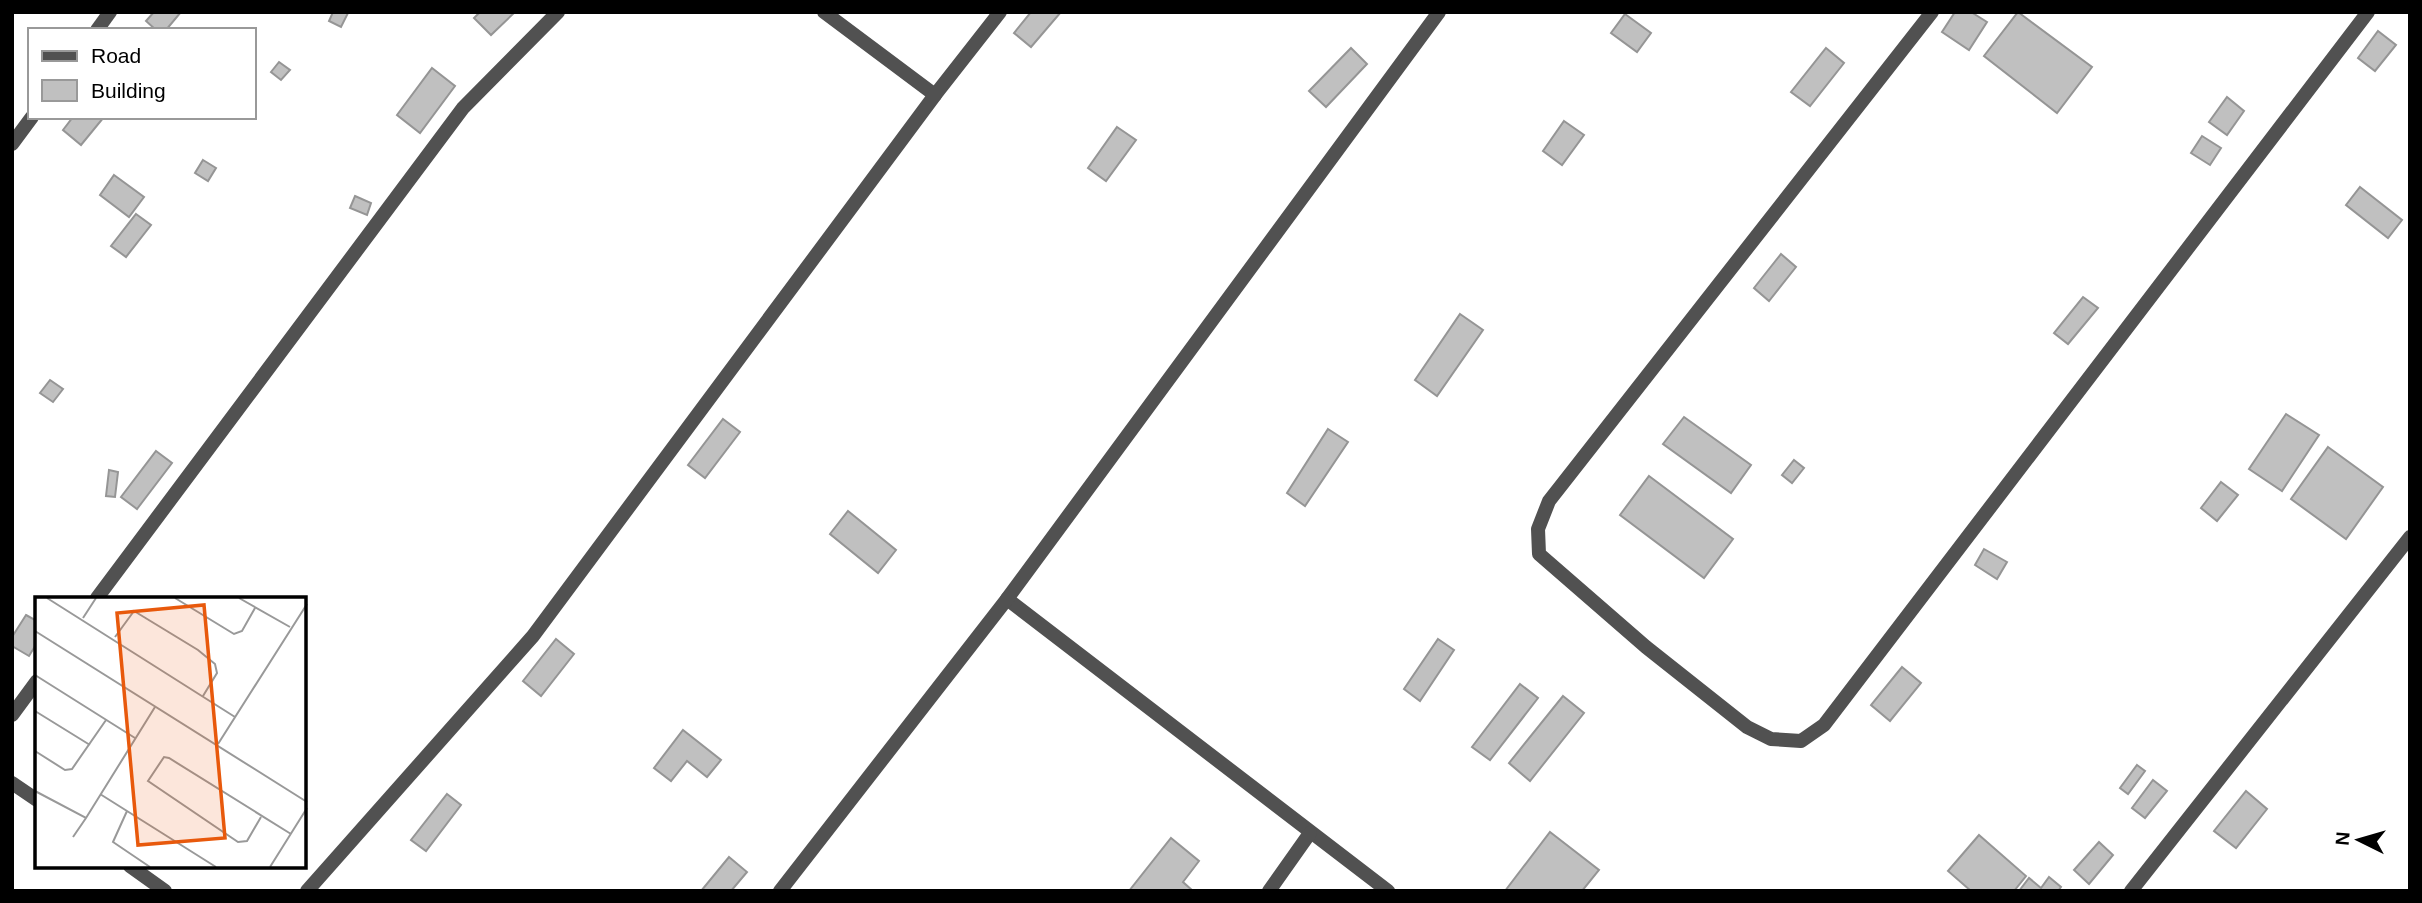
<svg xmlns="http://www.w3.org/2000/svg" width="2422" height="903" font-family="Arial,sans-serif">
  <rect width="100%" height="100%" fill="#fff"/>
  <g fill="#c0c0c0" stroke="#959595" stroke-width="2">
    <polygon points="154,12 181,12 166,30 156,30 146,21"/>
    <polygon points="333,12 348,13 341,27 329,21"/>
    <polygon points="480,12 515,12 491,35 474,18"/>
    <polygon points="1031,12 1061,12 1031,47 1014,33"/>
    <polygon points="1955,12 1971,12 1987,22 1969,50 1942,32"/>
    <polygon points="2018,12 2092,67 2057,113 1984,56"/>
    <polygon points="1625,14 1651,33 1637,52 1611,33"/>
    <polygon points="2378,31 2396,45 2375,71 2358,58"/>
    <polygon points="1351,48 1367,64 1326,107 1309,91"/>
    <polygon points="1826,48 1844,63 1810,106 1791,92"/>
    <polygon points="279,62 290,70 281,80 271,72"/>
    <polygon points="432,68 455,86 420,133 397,115"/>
    <polygon points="2227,97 2244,111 2227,135 2209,122"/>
    <polygon points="73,117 104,117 81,145 63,130"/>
    <polygon points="1564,121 1584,135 1562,165 1543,151"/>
    <polygon points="1117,127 1136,140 1106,181 1088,168"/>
    <polygon points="2202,136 2221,148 2210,165 2191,153"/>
    <polygon points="203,160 216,168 208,181 195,173"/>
    <polygon points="114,175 144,197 129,217 100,195"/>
    <polygon points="2360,187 2402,220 2388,238 2346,205"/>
    <polygon points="355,196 371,203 367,215 350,208"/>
    <polygon points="136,214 151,225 126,257 111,246"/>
    <polygon points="1781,254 1796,267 1769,301 1754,288"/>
    <polygon points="2083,297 2098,308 2068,344 2054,333"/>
    <polygon points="1460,314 1483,330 1437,396 1415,380"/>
    <polygon points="50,380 63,389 53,402 40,393"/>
    <polygon points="2286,414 2319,435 2282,491 2249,469"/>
    <polygon points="1684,417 1751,465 1731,493 1663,444"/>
    <polygon points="723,419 740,432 705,478 688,465"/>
    <polygon points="1328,429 1348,442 1305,506 1287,493"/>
    <polygon points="2328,447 2383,487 2346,539 2291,499"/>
    <polygon points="156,451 172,463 137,509 121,497"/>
    <polygon points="1794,460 1804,468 1792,483 1782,475"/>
    <polygon points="109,470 118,472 115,497 106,496"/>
    <polygon points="1649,476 1733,539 1704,578 1620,515"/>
    <polygon points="2221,482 2238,495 2217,521 2201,508"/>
    <polygon points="848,511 896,550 878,573 830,534"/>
    <polygon points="1984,549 2007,562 1997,579 1975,565"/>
    <polygon points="26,615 37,621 37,643 29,656 12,646 12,637"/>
    <polygon points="556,639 574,654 541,696 523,681"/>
    <polygon points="1438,639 1454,650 1420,701 1404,689"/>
    <polygon points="1902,667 1921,683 1890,721 1871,705"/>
    <polygon points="1520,684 1538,698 1490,760 1472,747"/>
    <polygon points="1563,696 1584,713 1530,781 1509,763"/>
    <polygon points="683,730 721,760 707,777 687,761 671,781 654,768"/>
    <polygon points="2137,765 2145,771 2128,794 2120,788"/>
    <polygon points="2153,780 2167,791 2145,818 2132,808"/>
    <polygon points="2246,791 2267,809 2236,848 2214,831"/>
    <polygon points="447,794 461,805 426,851 411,840"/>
    <polygon points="1550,832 1599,870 1582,891 1505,891"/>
    <polygon points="1979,835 2026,876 2014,891 1971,891 1948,871"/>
    <polygon points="1171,838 1199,861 1183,882 1193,891 1129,891"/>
    <polygon points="2099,842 2113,855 2089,884 2074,870"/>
    <polygon points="729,857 747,872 731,891 701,891"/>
    <polygon points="2049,877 2061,887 2058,891 2019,891 2029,878 2041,888"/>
  </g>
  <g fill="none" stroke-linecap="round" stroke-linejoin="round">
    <g stroke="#515151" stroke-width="14">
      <polyline points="824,12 935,95"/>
      <polyline points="1932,12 1549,501 1538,529 1539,554 1646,647 1747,727 1771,739 1801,741 1824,725 2368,12"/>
      <polyline points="97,30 110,12"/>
      <polyline points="12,144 32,117"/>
      <polyline points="97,598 463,108 558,12"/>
      <polyline points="1007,599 1388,891"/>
      <polyline points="12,715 37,681"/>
      <polyline points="12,783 37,800"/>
      <polyline points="130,866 165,891"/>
      <polyline points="307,891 533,636 935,95 1000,12"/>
      <polyline points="780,891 1007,599 1439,12"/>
      <polyline points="1269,891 1310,833"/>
      <polyline points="2131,891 2410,537"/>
    </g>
  </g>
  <g transform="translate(35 597)">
    <rect width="271" height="271" fill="#fff"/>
    <path fill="none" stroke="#999" stroke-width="2" d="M12,1L200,120M140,1L199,37L207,34L220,11M204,1L255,30M48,21L61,1M0,34L272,205M80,40L99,14L163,53L180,67L182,76L168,99M0,78L100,141M0,114L55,148M183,147L272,7M0,154L30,173L37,172L71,123M0,194L51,221L120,110M65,197L181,270M92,214L78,245L115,270M226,220L212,244L203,245L113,184L129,160L134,161L256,237M38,240L51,221M235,270L272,211"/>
    <path fill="#e8590c" fill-opacity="0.15" stroke="#e8590c" stroke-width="3.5" d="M169,8L190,241L103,248L82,16Z"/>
    <rect width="271" height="271" fill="none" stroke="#000" stroke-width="3.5"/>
  </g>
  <rect width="2422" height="903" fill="none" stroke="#000000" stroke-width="28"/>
  <rect x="28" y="28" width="228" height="91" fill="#ffffff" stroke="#999999" stroke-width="2"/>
  <rect x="42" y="51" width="35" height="10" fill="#515151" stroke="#999999" stroke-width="2"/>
  <text x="91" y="63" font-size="21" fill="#000000">Road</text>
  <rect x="42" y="80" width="35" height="21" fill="#c0c0c0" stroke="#999999" stroke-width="2"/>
  <text x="91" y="98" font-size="21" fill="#000000">Building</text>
  <g transform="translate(2359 840) rotate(275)" stroke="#ffffff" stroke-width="5" paint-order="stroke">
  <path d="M0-5L12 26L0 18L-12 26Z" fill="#000000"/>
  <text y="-10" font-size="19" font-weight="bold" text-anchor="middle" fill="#000000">N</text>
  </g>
</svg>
